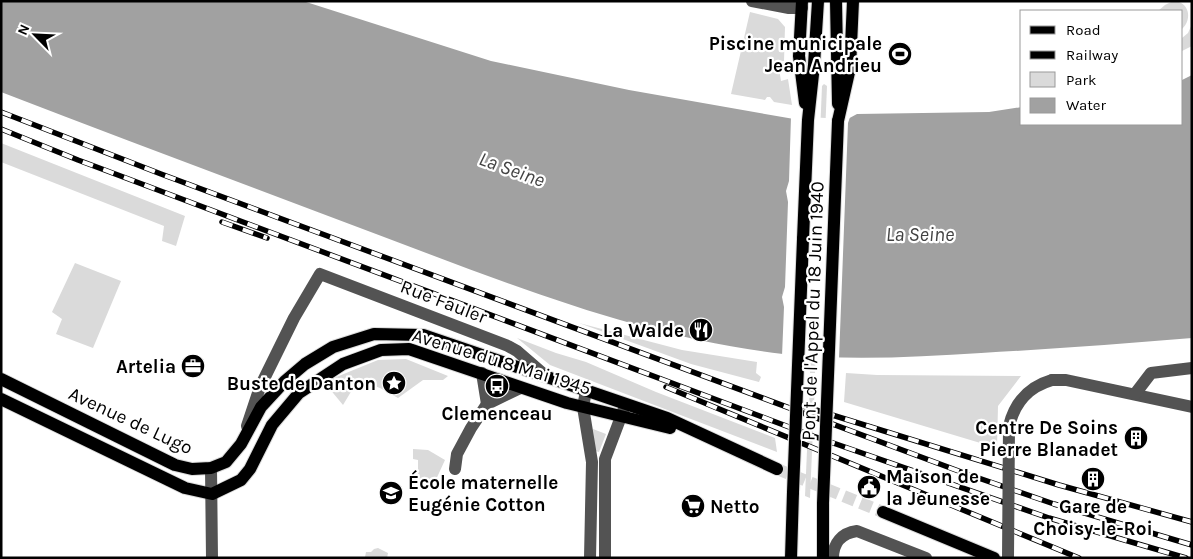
<svg xmlns="http://www.w3.org/2000/svg" width="1193" height="559" font-family="Karla,sans-serif">
  <rect width="100%" height="100%" fill="#fff"/>
  <g fill="#dadada">
    <path d="M1173,1C1189,1 1193,19 1182,29V11H1158L1165,5Z"/>
    <polygon points="750,12 778,19 785,27 784,61 778,62 781,81 788,79 792,105 774,102 770,97 767,97 765,100 731,94"/>
    <polygon points="1192,24 1192,46 1182,51 1182,38 1188,33"/>
    <polygon points="824,84 827,86 815,373 810,373 822,86"/>
    <polygon points="1,143 185,216 176,246 162,241 164,226 1,162"/>
    <polygon points="75,263 121,281 93,348 56,334 62,319 52,312"/>
    <polygon points="579,323 682,350 757,362 756,373 761,377 759,382 691,364"/>
    <polygon points="517,338 556,353 586,362 656,392 775,438 777,452 550,365"/>
    <polygon points="406,359 448,376 443,380 423,380 398,398 380,388 358,380 343,405 324,382 378,360"/>
    <polygon points="846,373 877,375 1021,376 998,406 997,448 844,402"/>
    <polygon points="810,382 815,382 810,498 805,496"/>
    <polygon points="593,429 606,434 599,452 595,451"/>
    <polygon points="413,449 428,450 445,460 433,486 418,486 418,460 413,459"/>
    <polygon points="378,548 388,553 387,558 365,557 366,552 371,552 374,549"/>
  </g>
  <path fill="#a1a1a1" d="M1,1H303L491,61L629,90L794,119L844,121L857,114L989,112L1022,107V124H1182V80L1192,75V338C1122,344 1051,349 981,353C916,357 848,361 783,354C644,338 514,286 384,237C256,189 129,141 1,92Z"/>
  <polygon fill="#fff" points="851,114 848,123 839,359 782,356 784,307 782,297 785,287 788,202 786,191 789,181 791,116 843,119"/>
  <g fill="none" stroke-linecap="round" stroke-linejoin="round">
    <polyline stroke="#d9d9d9" stroke-width="12" stroke-dasharray="12 6" stroke-linecap="butt" points="777,469 883,512"/>
    <g stroke="#dbdbdb" stroke-width="14">
      <g id="major">
        <polyline points="802,1 799,56 805,103"/>
        <polyline points="836,1 838,104"/>
        <polyline points="838,121 850,68 853,1"/>
        <polyline points="803,239 808,120 814,65 818,1"/>
        <polyline points="1,379 175,465 192,469 211,468 226,462 241,444 261,407 285,381 305,364 333,347 374,334 423,335 547,377 667,418 777,469"/>
        <polyline points="1,399 185,488 212,494 241,480 250,469 272,425 299,393 343,364 381,350 409,349 567,403 670,428"/>
        <polyline points="823,503 823,558"/>
        <polyline points="883,512 994,558"/>
        <polyline points="791,558 793,492"/>
      </g>
    </g>
    <g stroke="#535353" stroke-width="12">
      <polyline points="752,1 789,8 802,8"/>
      <polyline points="482,373 487,404"/>
      <polyline points="1052,380 1066,380 1192,407"/>
      <polyline points="586,391 583,407 592,462 590,558"/>
      <polyline points="1135,394 1151,373 1192,368"/>
      <polyline points="247,426 260,387 294,318 320,274 508,346 517,351 547,377"/>
      <polyline points="211,468 212,558"/>
      <polyline points="455,469 457,454 471,428 487,404 520,388"/>
      <polyline points="605,558 605,459 625,406"/>
      <path d="M833,558C833,543 842,533 857,531L926,558"/>
    </g>
    <use href="#major" stroke="#000" stroke-width="12"/>
    <g stroke="#000" stroke-width="5.5">
      <g id="rail">
        <polyline points="1,112 161,174 964,473 1054,504 1192,545"/>
        <polyline points="1,129 78,160 813,436 1049,518 1186,558"/>
        <polyline points="222,222 267,238"/>
        <polyline points="666,387 1079,558"/>
        <polyline points="803,406 1059,485 1192,522"/>
      </g>
    </g>
    <use href="#rail" stroke="#fff" stroke-width="4" stroke-dasharray="11" stroke-linecap="butt"/>
    <g stroke="#dbdbdb" stroke-width="14" stroke-linecap="butt">
      <g id="major-bridge">
        <polyline points="793,492 803,239"/>
        <polyline points="823,503 838,121"/>
      </g>
    </g>
    <path stroke="#535353" stroke-width="12" d="M1008,558L1009,426C1015,402 1028,387 1052,380"/>
    <use href="#major-bridge" stroke="#000" stroke-width="12"/>
  </g>
  <defs>
    <g id="stadium-disc" transform="scale(1.25)"><circle r="9.5" fill="#000" stroke="#fff"/><path d="M0-5a6.5 5 0 1 0 0 10a6.5 5 0 1 0 0-10ZM-3.5-1.8h7v3.6h-7Z" fill="#fff"/></g>
    <g id="restaurant-disc" transform="scale(1.25)"><circle r="9.5" fill="#000" stroke="#fff"/><path d="M-5-6h1v4h1v-4h1v4h1v-4h1v5L-1.5 .5V6h-2V.5L-5-1ZM5-6V6H3V1.5H1.5Q1.5-4 5-6Z" fill="#fff"/></g>
    <g id="office-disc" transform="scale(1.25)"><circle r="9.5" fill="#000" stroke="#fff"/><path d="M-6-3h4V-5.5h4V-3h4V5H-6ZM-1-4.5V-3h2v-1.5ZM-6 0V1H6V0Z" fill="#fff"/></g>
    <g id="sight-disc" transform="scale(1.25)"><circle r="9.5" fill="#000" stroke="#fff"/><path d="M0-6L1.8-2.2L6-1.7L2.9 1.2L3.7 5.4L0 3.3L-3.7 5.4L-2.9 1.2L-6-1.7L-1.8-2.2Z" fill="#fff"/></g>
    <g id="bus-disc" transform="scale(1.25)"><circle r="9.5" fill="#000" stroke="#fff"/><path d="M-5-6H5V4H4V6H2V4H-2V6H-4V4H-5ZM-3.5-4V0h7V-4ZM-3.5 1.2v1.5H-2V1.2ZM2 1.2v1.5H3.5V1.2Z" fill="#fff"/></g>
    <g id="building-disc" transform="scale(1.25)"><circle r="9.5" fill="#000" stroke="#fff"/><path d="M-4-6H4V6H1V3H-1V6H-4ZM-2.5-4.3h1.7v1.8h-1.7ZM.8-4.3h1.7v1.8H.8ZM-2.5-1h1.7V.8h-1.7ZM.8-1h1.7V.8H.8Z" fill="#fff"/></g>
    <g id="civic-disc" transform="scale(1.25)"><circle r="9.5" fill="#000" stroke="#fff"/><path d="M-.6-6.5H3V-4.5H.6V-3L4-1V1h2V6H-6V1h2V-1L-.6-3ZM-1.2 2.5V6h2.4V2.5Z" fill="#fff"/></g>
    <g id="school-disc" transform="scale(1.25)"><circle r="9.5" fill="#000" stroke="#fff"/><path d="M0-5L7-2L0 1L-7-2ZM-4 1L0 2.5L4 1V4Q0 6-4 4Z" fill="#fff"/></g>
    <g id="supermarket-disc" transform="scale(1.25)"><circle r="9.5" fill="#000" stroke="#fff"/><path d="M-6-5.5h2.5l.6 2H6L4.5 2H-2.5L-4.4-4H-6ZM-1.5 3.2a1.3 1.3 0 1 0 .1 0ZM3 3.2a1.3 1.3 0 1 0 .1 0Z" fill="#fff"/></g>
  </defs>
  <g fill-rule="evenodd">
    <use href="#stadium-disc" x="900" y="54"/>
    <use href="#restaurant-disc" x="701" y="330"/>
    <use href="#office-disc" x="193" y="366"/>
    <use href="#sight-disc" x="394" y="383"/>
    <use href="#bus-disc" x="497" y="386"/>
    <use href="#building-disc" x="1136" y="438"/>
    <use href="#building-disc" x="1093" y="479"/>
    <use href="#civic-disc" x="869" y="487"/>
    <use href="#school-disc" x="391" y="493"/>
    <use href="#supermarket-disc" x="693" y="506"/>
  </g>
  <g text-anchor="middle" stroke-width="4.5" stroke-linejoin="round" paint-order="stroke">
    <g font-size="19" font-weight="bold" fill="#000" stroke="#fff" text-anchor="end">
      <text x="882" y="50">Piscine municipale<tspan x="882" dy="22">Jean Andrieu</tspan></text>
      <text x="684" y="337">La Walde</text>
      <text x="176" y="373">Artelia</text>
      <text x="376" y="390">Buste de Danton</text>
      <text x="497" y="420" text-anchor="middle">Clemenceau</text>
      <text x="1118" y="434">Centre De Soins<tspan x="1118" dy="22">Pierre Blanadet</tspan></text>
      <text x="886" y="483" text-anchor="start">Maison de<tspan x="886" dy="22">la Jeunesse</tspan></text>
      <text x="408" y="489" text-anchor="start">École maternelle<tspan x="408" dy="22">Eugénie Cotton</tspan></text>
      <text x="710" y="513" text-anchor="start">Netto</text>
      <text x="1093" y="513" text-anchor="middle">Gare de<tspan x="1093" dy="22">Choisy-le-Roi</tspan></text>
    </g>
    <g font-size="19" fill="#000" stroke="#fff">
      <text transform="translate(444 301) rotate(21)" y="7">Rue Fauler</text>
      <text transform="translate(812 311) rotate(-88)" y="7">Pont de l'Appel du 18 Juin 1940</text>
      <text transform="translate(502 361) rotate(17)" y="7">Avenue du 8 Mai 1945</text>
      <text transform="translate(131 420) rotate(25)" y="7">Avenue de Lugo</text>
    </g>
    <g font-size="20" font-style="italic" fill="#424242" stroke="#fff">
      <text transform="translate(512 169) rotate(20)" y="7">La Seine</text>
      <text x="920" y="241">La Seine</text>
    </g>
  </g>
  <rect width="1193" height="559" fill="none" stroke="#000000" stroke-width="5"/>
  <rect x="1020" y="10" width="162" height="115" fill="#ffffff" stroke="#999999"/>
  <rect x="1030" y="26" width="25" height="8" fill="#000000" stroke="#999999"/>
  <text x="1066" y="35" font-size="15" fill="#000000">Road</text>
  <rect x="1030" y="51" width="25" height="8" fill="#000000" stroke="#999999"/>
  <text x="1066" y="60" font-size="15" fill="#000000">Railway</text>
  <rect x="1030" y="72" width="25" height="15" fill="#dadada" stroke="#999999"/>
  <text x="1066" y="85" font-size="15" fill="#000000">Park</text>
  <rect x="1030" y="98" width="25" height="15" fill="#a1a1a1" stroke="#999999"/>
  <text x="1066" y="110" font-size="15" fill="#000000">Water</text>
  <g transform="translate(35 35) rotate(294)" stroke="#ffffff" stroke-width="4" paint-order="stroke">
  <path d="M0-4L9 19L0 12L-9 19Z" fill="#000000"/>
  <text y="-8" font-size="14" font-weight="bold" text-anchor="middle" fill="#000000">N</text>
  </g>
</svg>
